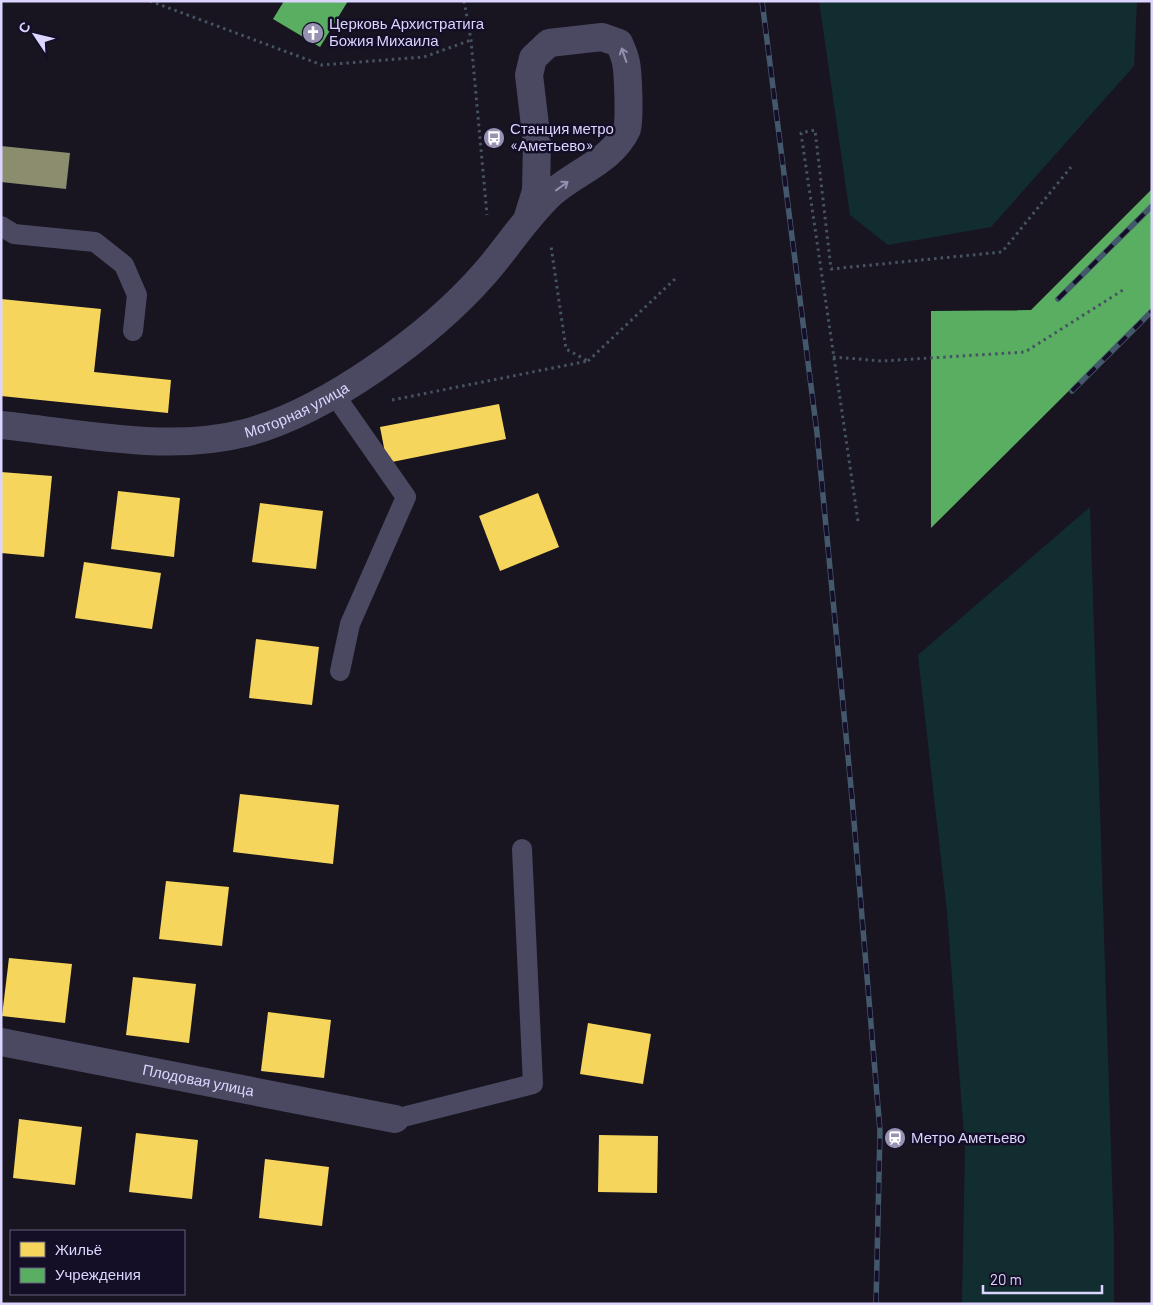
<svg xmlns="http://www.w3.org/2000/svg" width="1153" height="1305" font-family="Barlow,sans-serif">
  <rect width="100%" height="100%" fill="#181521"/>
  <g fill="#122d30">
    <polygon points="819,1 1137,1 1134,66 991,227 888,245 850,215"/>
    <polygon points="1090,507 1114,1241 1114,1304 962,1304 965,1148 947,912 918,655"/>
  </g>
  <g fill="#f6d55c">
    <polygon points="1,299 101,309 94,372 171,380 168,413 1,396"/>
    <polygon points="499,404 506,439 387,463 380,427"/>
    <polygon points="1,472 52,476 44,557 1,553"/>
    <polygon points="118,491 180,498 174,557 111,549"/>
    <polygon points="538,493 559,547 500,571 479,516"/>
    <polygon points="260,503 323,511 316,569 252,562"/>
    <polygon points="84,562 161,573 152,629 75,618"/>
    <polygon points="256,639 319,647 312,705 249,698"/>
    <polygon points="240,794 339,805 333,864 233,852"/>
    <polygon points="166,881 229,887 222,946 159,939"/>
    <polygon points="9,958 72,964 65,1023 2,1016"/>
    <polygon points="133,977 196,984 189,1043 126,1035"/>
    <polygon points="268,1012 331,1020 324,1078 261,1071"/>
    <polygon points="588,1023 651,1034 643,1084 580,1074"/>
    <polygon points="19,1119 82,1127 75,1185 13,1178"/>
    <polygon points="136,1133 198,1140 192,1199 129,1192"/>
    <polygon points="599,1135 658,1136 657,1193 598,1192"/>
    <polygon points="265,1159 329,1167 322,1226 259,1218"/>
  </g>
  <g fill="#5aae61">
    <polygon points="284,1 348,1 320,47 273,19"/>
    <polygon points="1152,189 1152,308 931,528 931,311 1031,310"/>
  </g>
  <polygon fill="#8c8c6e" points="1,146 70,153 66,189 1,182"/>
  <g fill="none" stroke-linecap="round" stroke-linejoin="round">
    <g stroke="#465362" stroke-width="3" stroke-dasharray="2.5 4" stroke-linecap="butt">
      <polyline points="150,1 322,65 424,57 471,40"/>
      <polyline points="464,1 471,40 487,215"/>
      <polyline points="833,357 882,361 1025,352 1123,290"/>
      <polyline points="588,361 676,278"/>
      <polyline points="392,400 588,361 566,349 551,246"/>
      <polyline points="858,521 801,133 815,130 831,269 1002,252 1071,167"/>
    </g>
    <g stroke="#4b4962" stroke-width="20">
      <polyline points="1,226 14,234 95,242 124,265 137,295 133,331"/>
      <polyline points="334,394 406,497 350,624 340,671"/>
      <polyline points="395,1119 533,1084 522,849"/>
    </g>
    <path stroke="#4b4962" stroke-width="28" id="s1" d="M1,1042L395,1119"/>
    <path stroke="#4b4962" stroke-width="28" id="s2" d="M1,425C80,433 167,453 245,433C326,412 431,335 485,273C508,247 526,217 552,193C577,171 612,161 627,129C630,124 628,71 626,63C625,56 622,50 619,43L602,37L549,43L533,58L529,75L537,142L536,191L527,220"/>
    <g stroke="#44586c" stroke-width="5.5">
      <g id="rail">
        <polyline points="762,1 817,433 852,798 880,1131 876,1304"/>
        <polyline points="1058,299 1152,206"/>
        <polyline points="1072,391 1152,311"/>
      </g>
    </g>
    <use href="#rail" stroke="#140f27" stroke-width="4" stroke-dasharray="11" stroke-linecap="butt"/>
  </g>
  <defs><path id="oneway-shaft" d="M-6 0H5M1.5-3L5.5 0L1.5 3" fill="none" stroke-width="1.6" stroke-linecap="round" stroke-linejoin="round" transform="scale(1.25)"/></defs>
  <g stroke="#948fb0">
    <use href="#oneway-shaft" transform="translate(624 55) rotate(-109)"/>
    <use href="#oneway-shaft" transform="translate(562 186) rotate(-36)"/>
  </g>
  <defs>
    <g id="church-disc" transform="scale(1.125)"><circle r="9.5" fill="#9792b1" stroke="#140f27"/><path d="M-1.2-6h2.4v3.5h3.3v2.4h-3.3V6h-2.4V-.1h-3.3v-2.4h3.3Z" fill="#fff"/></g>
    <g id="bus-disc" transform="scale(1.125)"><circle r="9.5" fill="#9792b1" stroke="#140f27"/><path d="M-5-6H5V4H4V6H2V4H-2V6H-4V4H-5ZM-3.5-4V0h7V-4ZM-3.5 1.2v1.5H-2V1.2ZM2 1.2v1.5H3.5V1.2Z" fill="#fff"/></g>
    <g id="station-disc" transform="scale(1.125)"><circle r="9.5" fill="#9792b1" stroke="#140f27"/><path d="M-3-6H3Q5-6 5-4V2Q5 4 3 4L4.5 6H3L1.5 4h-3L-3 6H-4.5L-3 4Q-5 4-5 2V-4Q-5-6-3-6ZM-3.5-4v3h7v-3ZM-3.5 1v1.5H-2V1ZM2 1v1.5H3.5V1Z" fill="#fff"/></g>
  </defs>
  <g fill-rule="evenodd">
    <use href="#church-disc" x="313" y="33"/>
    <use href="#bus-disc" x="494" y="138"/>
    <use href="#station-disc" x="895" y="1138"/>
  </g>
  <g text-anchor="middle" stroke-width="5" stroke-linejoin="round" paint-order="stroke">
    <g font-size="15" fill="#dcd5ff" stroke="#140f27" text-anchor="start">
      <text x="329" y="29">Церковь Архистратига<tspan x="329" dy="17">Божия Михаила</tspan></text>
      <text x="510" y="134">Станция метро<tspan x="510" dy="17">«Аметьево»</tspan></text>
      <text x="911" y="1143">Метро Аметьево</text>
    </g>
    <g font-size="15" fill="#dcd5ff" stroke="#140f27">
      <text dy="5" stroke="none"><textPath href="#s2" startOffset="302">Моторная улица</textPath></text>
      <text dy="5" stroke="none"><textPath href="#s1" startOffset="201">Плодовая улица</textPath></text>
    </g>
  </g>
  <rect width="1153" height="1305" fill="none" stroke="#dcd5ff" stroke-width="5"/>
  <rect x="10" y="1230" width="175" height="65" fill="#140f27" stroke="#645e7d"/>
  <rect x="20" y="1242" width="25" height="15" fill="#f6d55c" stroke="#645e7d"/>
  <text x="55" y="1255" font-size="15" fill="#dcd5ff">Жильё</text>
  <rect x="20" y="1268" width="25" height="15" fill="#5aae61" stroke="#645e7d"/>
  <text x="55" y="1280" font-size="15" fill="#dcd5ff">Учреждения</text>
  <g transform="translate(35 35) rotate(305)" stroke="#140f27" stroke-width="4" paint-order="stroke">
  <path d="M0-4L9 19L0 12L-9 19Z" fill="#dcd5ff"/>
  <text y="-8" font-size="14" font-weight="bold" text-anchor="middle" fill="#dcd5ff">С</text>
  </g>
  <path d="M983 1285v8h119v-8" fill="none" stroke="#dcd5ff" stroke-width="2.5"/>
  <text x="990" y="1285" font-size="15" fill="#dcd5ff" stroke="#140f27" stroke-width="4" paint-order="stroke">20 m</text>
</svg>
